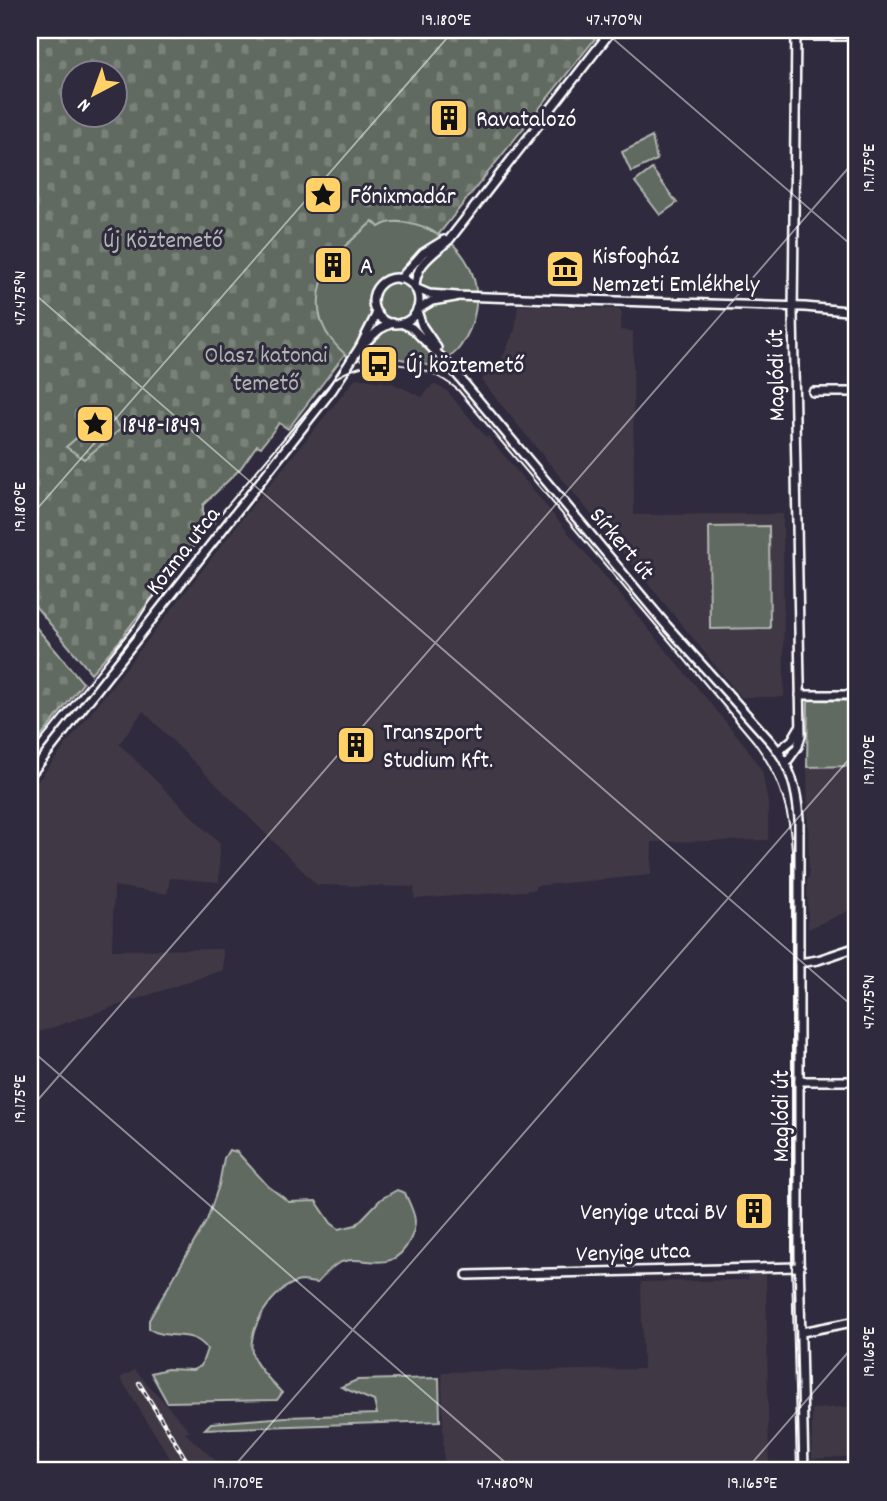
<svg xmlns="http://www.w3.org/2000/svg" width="887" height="1501" font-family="Dekko,sans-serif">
  <defs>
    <pattern id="cemetery-stones" width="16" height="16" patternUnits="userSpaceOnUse" patternTransform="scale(1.75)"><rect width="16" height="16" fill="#616b60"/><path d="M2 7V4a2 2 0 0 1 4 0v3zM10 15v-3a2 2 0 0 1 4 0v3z" fill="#798178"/></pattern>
    <pattern id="park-dots" width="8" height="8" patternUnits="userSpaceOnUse" patternTransform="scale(1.75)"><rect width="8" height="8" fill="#616b60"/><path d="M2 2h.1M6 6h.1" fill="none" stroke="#798178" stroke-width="1.8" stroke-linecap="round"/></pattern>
  </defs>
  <rect width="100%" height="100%" fill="#2f2a3d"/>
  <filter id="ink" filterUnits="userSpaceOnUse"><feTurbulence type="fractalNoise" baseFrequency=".0143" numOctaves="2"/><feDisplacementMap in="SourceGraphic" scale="14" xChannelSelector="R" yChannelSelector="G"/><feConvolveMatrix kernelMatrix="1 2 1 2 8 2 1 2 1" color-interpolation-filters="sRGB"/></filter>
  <g filter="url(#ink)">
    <g fill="#403845">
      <polygon points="518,305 619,309 622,313 620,330 633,331 634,515 783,514 784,697 741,697 481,380 503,357 515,329"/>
      <polygon points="356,378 392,383 422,397 433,384 446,390 486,437 488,436 745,745 762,771 768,803 768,840 652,842 651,875 535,886 535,890 415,899 414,887 317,885 143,711 119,744 220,844 219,882 170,878 167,894 114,886 112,950 223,949 223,970 30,1035 30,791 253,505"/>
      <polygon points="857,766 857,907 808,929 807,878 809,878 807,767"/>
      <polygon points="748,1273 766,1273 769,1471 444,1471 442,1372 643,1369 641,1282 748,1280"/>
      <polygon points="135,1370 191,1432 184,1432 227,1471 178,1471 120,1378"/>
      <polygon points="857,1406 857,1456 812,1459 812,1409"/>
    </g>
    <g fill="#616b60" stroke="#b0b5b0" stroke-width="2">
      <polygon points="652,137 657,160 631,172 622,152"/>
      <polygon points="652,169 677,203 660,215 635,182"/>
      <path d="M373,221L379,227C389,219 402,222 415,225C473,239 494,298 460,347C454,356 443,361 435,367C421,364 407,359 392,358C381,356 370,361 360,360C334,357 318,325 318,303C318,290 324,278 323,265Z"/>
      <polygon points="769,526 770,628 710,629 709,527"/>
      <polygon points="808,700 857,701 857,766 807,767"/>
      <path d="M229,1150L237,1152L268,1186L289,1202L316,1201L331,1223L339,1229L356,1225L381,1199L397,1190L405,1193C413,1212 420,1220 410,1240C390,1280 362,1250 337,1264C330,1268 323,1277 317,1283C312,1283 306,1281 301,1281C275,1284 242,1334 254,1359C260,1371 273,1383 282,1393L277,1400L167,1402L151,1373L167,1369L193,1370L201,1366L207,1349C193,1328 168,1341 149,1329V1320L207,1220L219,1185L224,1158Z"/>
      <polygon points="439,1378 440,1421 205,1429 211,1423 286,1417 377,1414 374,1401 341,1387 357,1380"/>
      <polygon points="30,1434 38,1444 33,1471 30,1471"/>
    </g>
    <g fill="url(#cemetery-stones)" stroke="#b0b5b0" stroke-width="2" fill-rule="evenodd">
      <path d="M30,30H602L438,235C424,224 394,216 379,227L373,221L324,265L328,271C323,275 323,279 321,285C314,314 323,335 345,354L288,429L279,423L261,447L257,445L240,469L203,505V531L125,633L126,634L91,673L30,600ZM74,74H116V116H74Z"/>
      <polygon points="30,620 83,683 30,751"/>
    </g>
    <polygon fill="url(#park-dots)" stroke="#b0b5b0" stroke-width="2" points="107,412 121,429 84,459 66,447"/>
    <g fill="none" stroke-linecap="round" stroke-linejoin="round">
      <g stroke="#fff" stroke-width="12">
        <g id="minor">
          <polyline points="796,36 857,36"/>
          <circle cx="396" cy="301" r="23"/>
          <polyline points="400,279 423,253 444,240"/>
          <polyline points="415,288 429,294 457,296 805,307 857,312"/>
          <path d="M415,288C415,264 432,255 449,240L612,30"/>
          <polyline points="417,310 432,301 455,297"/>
          <polyline points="417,311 422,326 437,348"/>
          <path d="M401,323L412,328L449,365L667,626L772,743C791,766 797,790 799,819V1255L804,1471"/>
          <polyline points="360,347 380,329 392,323"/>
          <polyline points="813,392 857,392"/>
          <polyline points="800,695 857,695"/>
          <polyline points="778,751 792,740 799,728"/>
          <polyline points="786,763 798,746 801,735 793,314 796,30"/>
          <polyline points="30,775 332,390 360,347 377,313"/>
          <polyline points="799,963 818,960 857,947"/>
          <polyline points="799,1081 857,1081"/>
          <polyline points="467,1275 800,1267"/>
          <polyline points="802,1332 857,1321"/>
        </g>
      </g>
      <use href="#minor" stroke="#2f2a3d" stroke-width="7"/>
      <path stroke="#fff" stroke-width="2" d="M30,754L136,623L149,603L206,531L333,380C371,354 423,361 458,390L754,742C778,774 790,811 792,850V1267L797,1471"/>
      <g stroke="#fff" stroke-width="4.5">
        <polyline id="rail" points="139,1383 193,1471"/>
      </g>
      <use href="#rail" stroke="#2f2a3d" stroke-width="2" stroke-dasharray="5" stroke-linecap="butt"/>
    </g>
  </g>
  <path fill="none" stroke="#fff" stroke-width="2" stroke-opacity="0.45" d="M603,30L857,250M30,290L857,1010M30,517L454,30M30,1049L515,1471M30,1109L857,158M230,1471L857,750M745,1471L857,1342"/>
  <defs>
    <g id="building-square" transform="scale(2.0125)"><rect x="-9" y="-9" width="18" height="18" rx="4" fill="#ffd166" stroke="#2f2a3d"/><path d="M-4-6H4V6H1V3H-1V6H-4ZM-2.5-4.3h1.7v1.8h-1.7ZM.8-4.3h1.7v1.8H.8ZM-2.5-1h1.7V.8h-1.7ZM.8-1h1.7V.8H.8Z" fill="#111"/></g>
    <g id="sight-square" transform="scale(2.0125)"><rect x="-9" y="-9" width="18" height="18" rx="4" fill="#ffd166" stroke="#2f2a3d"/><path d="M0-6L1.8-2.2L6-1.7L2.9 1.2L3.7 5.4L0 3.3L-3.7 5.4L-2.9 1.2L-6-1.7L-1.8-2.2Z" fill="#111"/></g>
    <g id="museum-square" transform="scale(2.0125)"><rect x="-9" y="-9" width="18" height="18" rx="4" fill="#ffd166" stroke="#2f2a3d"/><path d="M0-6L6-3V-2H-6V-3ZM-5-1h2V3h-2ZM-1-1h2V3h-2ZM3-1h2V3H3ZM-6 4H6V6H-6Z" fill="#111"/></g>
    <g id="bus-square" transform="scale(2.0125)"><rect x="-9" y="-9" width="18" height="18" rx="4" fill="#ffd166" stroke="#2f2a3d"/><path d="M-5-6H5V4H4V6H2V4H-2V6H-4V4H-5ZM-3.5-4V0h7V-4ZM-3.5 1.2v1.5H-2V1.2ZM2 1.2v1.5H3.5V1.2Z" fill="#111"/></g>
  </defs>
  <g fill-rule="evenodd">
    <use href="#building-square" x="449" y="118"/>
    <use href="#sight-square" x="323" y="195"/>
    <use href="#building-square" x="333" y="265"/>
    <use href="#museum-square" x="565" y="269"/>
    <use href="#bus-square" x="379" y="364"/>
    <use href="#sight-square" x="95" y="424"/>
    <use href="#building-square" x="356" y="745"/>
    <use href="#building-square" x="754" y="1211"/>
  </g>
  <g text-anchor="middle" stroke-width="6" stroke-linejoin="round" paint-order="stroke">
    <g font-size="24" fill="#fff" stroke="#2f2a3d" text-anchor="start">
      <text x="476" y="126">Ravatalozó</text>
      <text x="350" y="203">Főnixmadár</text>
      <text x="592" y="263">Kisfogház<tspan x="592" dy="28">Nemzeti Emlékhely</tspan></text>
      <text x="360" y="273">A</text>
      <text x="406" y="372">Új köztemető</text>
      <text x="122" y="432">1848-1849</text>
      <text x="383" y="739">Transzport<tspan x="383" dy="28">Studium Kft.</tspan></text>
      <text x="727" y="1219" text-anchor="end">Venyige utcai BV</text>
    </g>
    <g font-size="24" fill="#b0b5b0" stroke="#2f2a3d">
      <text x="163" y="247">Új Köztemető</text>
      <text x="266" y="362">Olasz katonai<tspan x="266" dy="28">temető</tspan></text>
    </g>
    <g font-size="24" fill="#fff" stroke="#2f2a3d">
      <text transform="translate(775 375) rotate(-91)" y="8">Maglódi út</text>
      <text transform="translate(623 543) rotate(50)" y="8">Sírkert út</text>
      <text transform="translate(182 550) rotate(-52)" y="8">Kozma utca</text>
      <text transform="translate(780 1116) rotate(-90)" y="8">Maglódi út</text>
      <text transform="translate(633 1251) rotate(-2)" y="8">Venyige utca</text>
    </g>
  </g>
  <rect width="887" height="1501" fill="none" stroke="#2f2a3d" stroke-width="77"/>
  <g transform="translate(94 94) rotate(221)"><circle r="33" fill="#2f2a3d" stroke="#827f8b" stroke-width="2"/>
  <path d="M0-5L12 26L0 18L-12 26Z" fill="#ffd166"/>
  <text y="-10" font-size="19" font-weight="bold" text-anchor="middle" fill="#ffffff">N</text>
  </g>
  <rect x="38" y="38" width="810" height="1424" fill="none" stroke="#fff" stroke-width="2.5"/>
  <g font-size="18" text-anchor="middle" fill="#fff">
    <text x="446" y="25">19.180°E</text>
    <text x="614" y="25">47.470°N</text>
    <text transform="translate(868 168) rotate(-90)" y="6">19.175°E</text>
    <text transform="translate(19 298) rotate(-90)" y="6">47.475°N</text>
    <text transform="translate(19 507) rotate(-90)" y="6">19.180°E</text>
    <text transform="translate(868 760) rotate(-90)" y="6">19.170°E</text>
    <text transform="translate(868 1002) rotate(-90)" y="6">47.475°N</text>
    <text transform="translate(19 1099) rotate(-90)" y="6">19.175°E</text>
    <text transform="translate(868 1352) rotate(-90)" y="6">19.165°E</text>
    <text x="238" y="1488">19.170°E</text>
    <text x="505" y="1488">47.480°N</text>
    <text x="752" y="1488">19.165°E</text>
  </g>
</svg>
